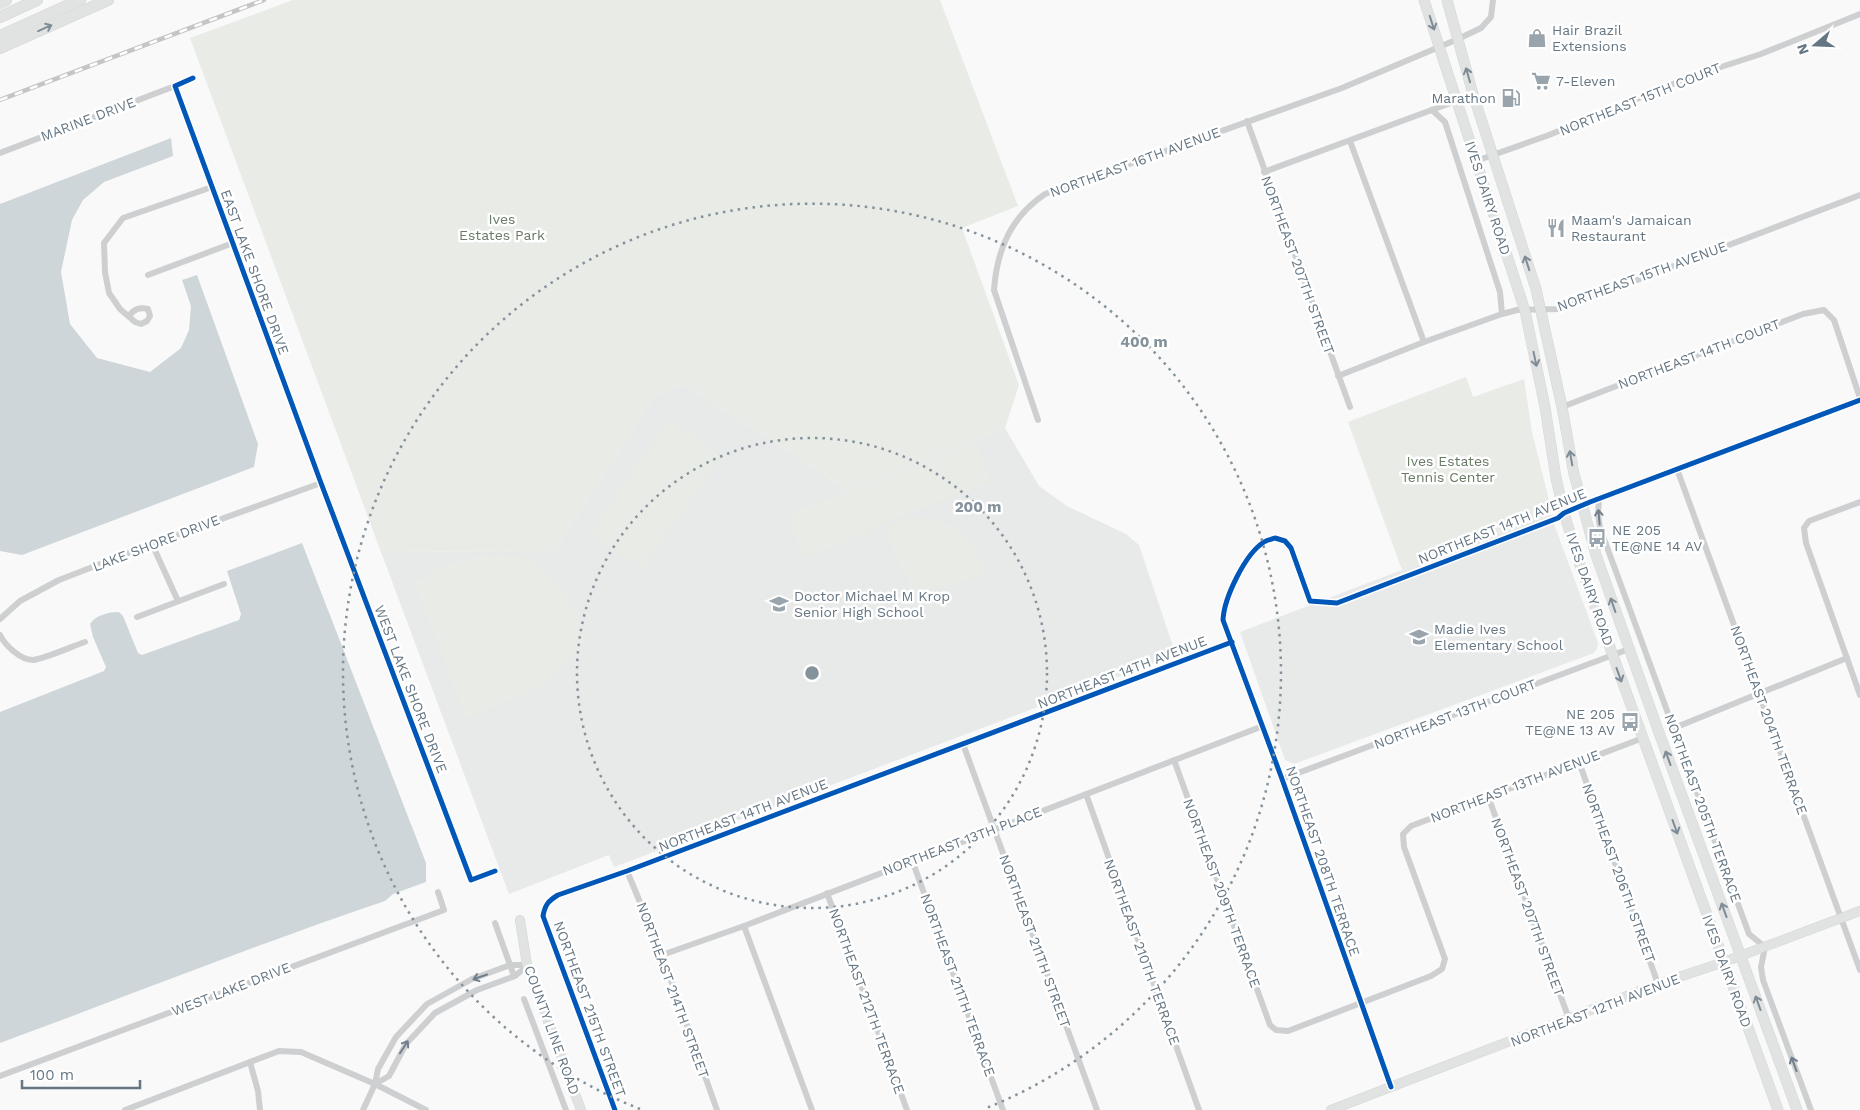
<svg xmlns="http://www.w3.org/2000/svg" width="1860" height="1110" font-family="'Work Sans',sans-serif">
  <rect width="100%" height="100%" fill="#f9f9f9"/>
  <g fill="#e8e9e9">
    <polygon points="684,384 846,489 1005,428 1039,486 1067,506 1126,534 1139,545 1176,655 614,867 609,855 509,894 381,552 554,551 655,395"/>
    <polygon points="1550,513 1598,643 1597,649 1594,653 1294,764 1285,760 1240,632"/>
  </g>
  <g fill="#e8ebe6">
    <polygon points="293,0 940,0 1018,206 962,228 1019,385 1005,428 846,489 684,384 655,395 554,551 381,552 190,38"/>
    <polygon points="1466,377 1473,397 1524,379 1532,432 1552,512 1402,570 1348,422"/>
    <polygon points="669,419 721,456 643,569 590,532"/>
    <polygon points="976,442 991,482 871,528 872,531 803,558 787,514"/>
    <path d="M911,518C953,517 971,535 986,572L942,589L941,585L917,594L913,592L904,569L901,570L885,530L894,522Z"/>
    <polygon points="485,555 522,557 532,559 537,563 563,588 588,639 579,646 547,685 466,719 414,582 444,565"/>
  </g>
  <g fill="#ced6d9">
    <polygon points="171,138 173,156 104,182 83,200 72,220 61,272 70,324 97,358 150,372 181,348 189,330 191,306 182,280 197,275 258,444 254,467 22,555 0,551 0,204"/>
    <path d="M302,543L426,863V882L393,894L385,901C255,945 128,996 0,1043V712L104,671L106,667L93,637L90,624C96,615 108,612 119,612L123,616L138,653L142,655L239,620L241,614L227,571Z"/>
  </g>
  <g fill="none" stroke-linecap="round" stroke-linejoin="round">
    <g stroke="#d5d6d7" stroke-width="10">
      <g id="secondary">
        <polyline points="520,920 527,965 581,1110"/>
        <polyline points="1331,1110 1658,984 1724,962 1860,911"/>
      </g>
    </g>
    <g stroke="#d5d6d7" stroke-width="11">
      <g id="primary">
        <polyline points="1424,0 1525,311 1545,407 1556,478 1564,513 1579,562 1778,1110"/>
        <polyline points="1447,0 1473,94 1536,289 1562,407 1574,474 1596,555 1658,730 1797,1110"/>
      </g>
    </g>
    <g stroke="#d5d6d6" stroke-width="12">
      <g id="highway">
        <polyline points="0,3 6,0"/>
        <polyline points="0,17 37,0"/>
        <polyline points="0,36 80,0"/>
        <polyline points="0,48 108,0"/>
      </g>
    </g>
    <g stroke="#cecfd0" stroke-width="6">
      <polyline points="193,78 175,86 321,483 471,880 495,871"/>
      <polyline points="1432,110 1445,122 1500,292 1502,314"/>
      <polyline points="1247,121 1350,407"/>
      <polyline points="1350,141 1424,342"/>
      <polyline points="0,153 175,86"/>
      <polyline points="1476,161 1549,135 1690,77 1761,54 1860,14"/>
      <polyline points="1264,172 1456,101"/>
      <polyline points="148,275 233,243"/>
      <path d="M129,316C134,309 139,307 148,309L150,316L147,321L141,324L135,322L120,309L109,293L105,272L104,243L123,218L212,187"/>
      <polyline points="1338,376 1424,342 1502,314 1517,310 1561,309 1860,195"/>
      <polyline points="1562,407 1803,314 1824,310 1834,320 1860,398"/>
      <path d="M1038,420L994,290C997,249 1011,217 1045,194L1342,88L1458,39L1481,28L1491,17L1493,0"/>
      <polyline points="1677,469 1860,970"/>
      <polyline points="1599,499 1598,514 1600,528 1749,934 1765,947 1761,967 1763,980 1811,1110"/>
      <polyline points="1860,502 1809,521 1804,528 1806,543 1860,695"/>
      <polyline points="152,544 178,601"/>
      <polyline points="137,617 224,584"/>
      <polyline points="0,619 20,601 59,580 152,544 321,483"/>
      <path d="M0,635C5,645 20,660 33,660C44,659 73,646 85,642"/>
      <polyline points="1674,728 1847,658"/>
      <polyline points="963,744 1097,1110"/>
      <polyline points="1174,760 1270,1025 1276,1030 1288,1031 1431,976 1442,969 1445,959 1404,847 1403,834 1411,826 1643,738"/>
      <polyline points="1579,762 1658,984"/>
      <polyline points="1282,779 1629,649"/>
      <polyline points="1086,794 1199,1110"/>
      <polyline points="1488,796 1569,1019"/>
      <polyline points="912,860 1003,1110"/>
      <polyline points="627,871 662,955 717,1110"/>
      <polyline points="827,893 907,1110"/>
      <polyline points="495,923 514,976"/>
      <polyline points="744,926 812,1110"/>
      <polyline points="662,955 744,926 1263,726"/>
      <polyline points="524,999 566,1110"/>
      <polyline points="250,1062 258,1091 260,1110"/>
      <polyline points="0,1076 444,910 438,892"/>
      <polyline points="375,1084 389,1076 406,1044 435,1013 477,990 515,976 527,966"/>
      <path d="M1391,1087L1282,779L1223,620C1224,598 1245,554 1264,542C1267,540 1272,539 1275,538L1285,541L1291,548L1310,601L1337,603L1558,518L1564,513L1590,502L1860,400"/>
      <polyline points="125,1110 279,1051 301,1052 375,1084 426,1110"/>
      <polyline points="363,1110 375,1084 378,1069 396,1037 427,1004 472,979 510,965 527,965"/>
      <path d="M615,1110L543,916C545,905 548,901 558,895L627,871L1232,642"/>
    </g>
    <use href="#secondary" stroke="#e1e2e2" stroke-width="9"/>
    <use href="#primary" stroke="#e1e2e2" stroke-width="10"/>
    <use href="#highway" stroke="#e1e2e2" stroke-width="11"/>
    <g stroke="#c3c5c6" stroke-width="4.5">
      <polyline id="rail" points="0,100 264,0"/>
    </g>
    <use href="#rail" stroke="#fff" stroke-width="2.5" stroke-dasharray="8" stroke-linecap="butt"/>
    <g stroke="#fff" stroke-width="8">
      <g id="cycleway">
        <polyline points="193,78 175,86 321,483 471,880 495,871"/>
        <path d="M1391,1087L1282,779L1223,620C1224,598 1245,554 1264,542C1267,540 1272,539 1275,538L1285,541L1291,548L1310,601L1337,603L1558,518L1564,513L1590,502L1860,400"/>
        <path d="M615,1110L543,916C545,905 548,901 558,895L627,871L1232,642"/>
      </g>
    </g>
    <use href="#cycleway" stroke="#0057b8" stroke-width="5"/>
  </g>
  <defs><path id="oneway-shaft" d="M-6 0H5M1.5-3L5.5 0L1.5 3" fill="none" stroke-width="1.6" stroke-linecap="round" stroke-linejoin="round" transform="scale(1.25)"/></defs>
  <g stroke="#7e8c96">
    <use href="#oneway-shaft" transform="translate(1432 23) rotate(72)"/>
    <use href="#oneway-shaft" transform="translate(45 28) rotate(-24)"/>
    <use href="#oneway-shaft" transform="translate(1468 75) rotate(-106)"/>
    <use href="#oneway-shaft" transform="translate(1527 263) rotate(-108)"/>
    <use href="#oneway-shaft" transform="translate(1535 359) rotate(78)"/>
    <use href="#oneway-shaft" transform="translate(1571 458) rotate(-100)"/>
    <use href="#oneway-shaft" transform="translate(1613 605) rotate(-109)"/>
    <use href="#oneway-shaft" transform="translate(1619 675) rotate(70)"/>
    <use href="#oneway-shaft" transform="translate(1668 758) rotate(-110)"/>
    <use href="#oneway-shaft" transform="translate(1675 827) rotate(70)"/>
    <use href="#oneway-shaft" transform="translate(1724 910) rotate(-110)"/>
    <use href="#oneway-shaft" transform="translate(1758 1003) rotate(-110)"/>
  </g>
  <g stroke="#707f8b">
    <use href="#oneway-shaft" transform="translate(1599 517) rotate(-95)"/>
    <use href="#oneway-shaft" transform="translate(480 977) rotate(161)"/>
    <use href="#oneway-shaft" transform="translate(404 1047) rotate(-57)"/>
    <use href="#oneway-shaft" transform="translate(1794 1064) rotate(-110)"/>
  </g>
  <g fill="none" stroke="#84929c" stroke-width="2.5" stroke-dasharray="2.5 5">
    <circle cx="812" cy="673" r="235"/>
    <path d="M640 1109A469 469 0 1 1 984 1109"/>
  </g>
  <defs>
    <g id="shop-bare" transform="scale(1.5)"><path d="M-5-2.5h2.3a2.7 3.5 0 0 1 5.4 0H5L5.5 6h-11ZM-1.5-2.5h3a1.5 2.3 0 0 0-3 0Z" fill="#99a4ac" stroke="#fff" stroke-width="2.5" paint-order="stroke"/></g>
    <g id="supermarket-bare" transform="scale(1.5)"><path d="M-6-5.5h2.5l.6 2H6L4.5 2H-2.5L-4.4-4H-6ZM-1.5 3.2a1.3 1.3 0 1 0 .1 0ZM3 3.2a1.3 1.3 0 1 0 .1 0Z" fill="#99a4ac" stroke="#fff" stroke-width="2.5" paint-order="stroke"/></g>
    <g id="fuel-bare" transform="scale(1.5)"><path d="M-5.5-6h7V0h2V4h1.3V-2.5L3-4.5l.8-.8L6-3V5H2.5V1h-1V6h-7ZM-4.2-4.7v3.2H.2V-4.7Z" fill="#99a4ac" stroke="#fff" stroke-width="2.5" paint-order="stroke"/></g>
    <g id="restaurant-bare" transform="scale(1.5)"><path d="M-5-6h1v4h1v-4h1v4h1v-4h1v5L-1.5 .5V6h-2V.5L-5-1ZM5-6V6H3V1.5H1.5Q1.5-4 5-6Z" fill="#99a4ac" stroke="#fff" stroke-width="2.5" paint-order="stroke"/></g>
    <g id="bus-bare" transform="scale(1.5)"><path d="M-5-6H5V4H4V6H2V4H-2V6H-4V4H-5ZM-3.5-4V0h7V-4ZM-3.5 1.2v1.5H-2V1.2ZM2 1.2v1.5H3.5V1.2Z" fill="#99a4ac" stroke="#fff" stroke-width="2.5" paint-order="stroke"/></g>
    <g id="school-bare" transform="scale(1.5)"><path d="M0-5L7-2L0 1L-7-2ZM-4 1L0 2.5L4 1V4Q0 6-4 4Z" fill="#99a4ac" stroke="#fff" stroke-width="2.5" paint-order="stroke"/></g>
  </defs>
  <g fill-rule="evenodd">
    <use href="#shop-bare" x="1537" y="38"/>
    <use href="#supermarket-bare" x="1541" y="81"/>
    <use href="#fuel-bare" x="1511" y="98"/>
    <use href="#restaurant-bare" x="1556" y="228"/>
    <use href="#bus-bare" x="1597" y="538"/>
    <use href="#school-bare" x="779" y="604"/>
    <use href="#school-bare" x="1419" y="637"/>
    <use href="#bus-bare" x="1630" y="722"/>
  </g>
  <g text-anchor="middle" stroke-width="5" stroke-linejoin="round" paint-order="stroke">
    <g font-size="14" fill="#657683" stroke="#fff" text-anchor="start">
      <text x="1552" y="35">Hair Brazil<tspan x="1552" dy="16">Extensions</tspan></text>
      <text x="1556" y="86">7-Eleven</text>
      <text x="1496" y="103" text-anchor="end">Marathon</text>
      <text x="1571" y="225">Maam's Jamaican<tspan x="1571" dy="16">Restaurant</tspan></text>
      <text x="1612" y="535">NE 205<tspan x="1612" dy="16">TE@NE 14 AV</tspan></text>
      <text x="794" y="601">Doctor Michael M Krop<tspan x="794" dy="16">Senior High School</tspan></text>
      <text x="1434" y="634">Madie Ives<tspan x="1434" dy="16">Elementary School</tspan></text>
      <text x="1615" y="719" text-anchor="end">NE 205<tspan x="1615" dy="16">TE@NE 13 AV</tspan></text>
    </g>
    <g font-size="14" fill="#657683" stroke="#fff">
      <text transform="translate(1640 99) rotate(-22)" y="5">NORTHEAST 15TH COURT</text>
      <text transform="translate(88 119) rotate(-21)" y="5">MARINE DRIVE</text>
      <text transform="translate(1135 162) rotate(-20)" y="5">NORTHEAST 16TH AVENUE</text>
      <text transform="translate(1488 198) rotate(72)" y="5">IVES DAIRY ROAD</text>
      <text transform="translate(1298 265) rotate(70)" y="5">NORTHEAST 207TH STREET</text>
      <text transform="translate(255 272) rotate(70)" y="5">EAST LAKE SHORE DRIVE</text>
      <text transform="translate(1642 276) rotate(-20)" y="5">NORTHEAST 15TH AVENUE</text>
      <text transform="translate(1699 354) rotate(-21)" y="5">NORTHEAST 14TH COURT</text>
      <text transform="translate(1502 526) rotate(-22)" y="5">NORTHEAST 14TH AVENUE</text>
      <text transform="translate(156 543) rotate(-21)" y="5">LAKE SHORE DRIVE</text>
      <text transform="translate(1590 589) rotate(71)" y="5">IVES DAIRY ROAD</text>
      <text transform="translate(1122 672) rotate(-21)" y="5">NORTHEAST 14TH AVENUE</text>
      <text transform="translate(411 689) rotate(69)" y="5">WEST LAKE SHORE DRIVE</text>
      <text transform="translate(1455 714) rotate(-21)" y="5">NORTHEAST 13TH COURT</text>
      <text transform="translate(1769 720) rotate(70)" y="5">NORTHEAST 204TH TERRACE</text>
      <text transform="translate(1515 786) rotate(-21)" y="5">NORTHEAST 13TH AVENUE</text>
      <text transform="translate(1703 808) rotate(70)" y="5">NORTHEAST 205TH TERRACE</text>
      <text transform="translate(743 815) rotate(-21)" y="5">NORTHEAST 14TH AVENUE</text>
      <text transform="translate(962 841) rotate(-21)" y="5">NORTHEAST 13TH PLACE</text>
      <text transform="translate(1323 861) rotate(71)" y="5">NORTHEAST 208TH TERRACE</text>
      <text transform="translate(1619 873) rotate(70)" y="5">NORTHEAST 206TH STREET</text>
      <text transform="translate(1222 893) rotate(70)" y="5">NORTHEAST 209TH TERRACE</text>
      <text transform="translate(1528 907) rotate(70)" y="5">NORTHEAST 207TH STREET</text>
      <text transform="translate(1035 941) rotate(70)" y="5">NORTHEAST 211TH STREET</text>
      <text transform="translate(1142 952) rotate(70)" y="5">NORTHEAST 210TH TERRACE</text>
      <text transform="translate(1727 971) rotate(70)" y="5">IVES DAIRY ROAD</text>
      <text transform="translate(958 985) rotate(70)" y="5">NORTHEAST 211TH TERRACE</text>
      <text transform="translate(231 989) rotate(-21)" y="5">WEST LAKE DRIVE</text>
      <text transform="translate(673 990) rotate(70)" y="5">NORTHEAST 214TH STREET</text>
      <text transform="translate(867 1001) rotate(70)" y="5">NORTHEAST 212TH TERRACE</text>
      <text transform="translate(590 1009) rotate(70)" y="5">NORTHEAST 215TH STREET</text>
      <text transform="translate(1595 1010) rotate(-21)" y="5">NORTHEAST 12TH AVENUE</text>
      <text transform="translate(552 1030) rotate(70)" y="5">COUNTY LINE ROAD</text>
    </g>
    <g font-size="14" fill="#687a64" stroke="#fff">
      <text x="502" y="224">Ives<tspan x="502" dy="16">Estates Park</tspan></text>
      <text x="1448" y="466">Ives Estates<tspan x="1448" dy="16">Tennis Center</tspan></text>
    </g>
  </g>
  <circle cx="812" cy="673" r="8" fill="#84929c" stroke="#fff" stroke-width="2.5"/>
  <g font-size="15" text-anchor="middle" font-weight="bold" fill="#84929c" stroke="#fff" stroke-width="5" stroke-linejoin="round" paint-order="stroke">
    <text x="1144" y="347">400 m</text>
    <text x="978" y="512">200 m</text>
  </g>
  <g transform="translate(1815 45) rotate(251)" stroke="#ffffff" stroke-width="4" paint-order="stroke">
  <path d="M0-4L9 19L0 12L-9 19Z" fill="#657683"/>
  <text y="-8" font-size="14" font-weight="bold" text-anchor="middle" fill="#657683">N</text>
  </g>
  <path d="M22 1080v8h118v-8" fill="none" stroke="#657683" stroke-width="2.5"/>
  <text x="30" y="1080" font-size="15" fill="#657683" stroke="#ffffff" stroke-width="4" paint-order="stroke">100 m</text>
</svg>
